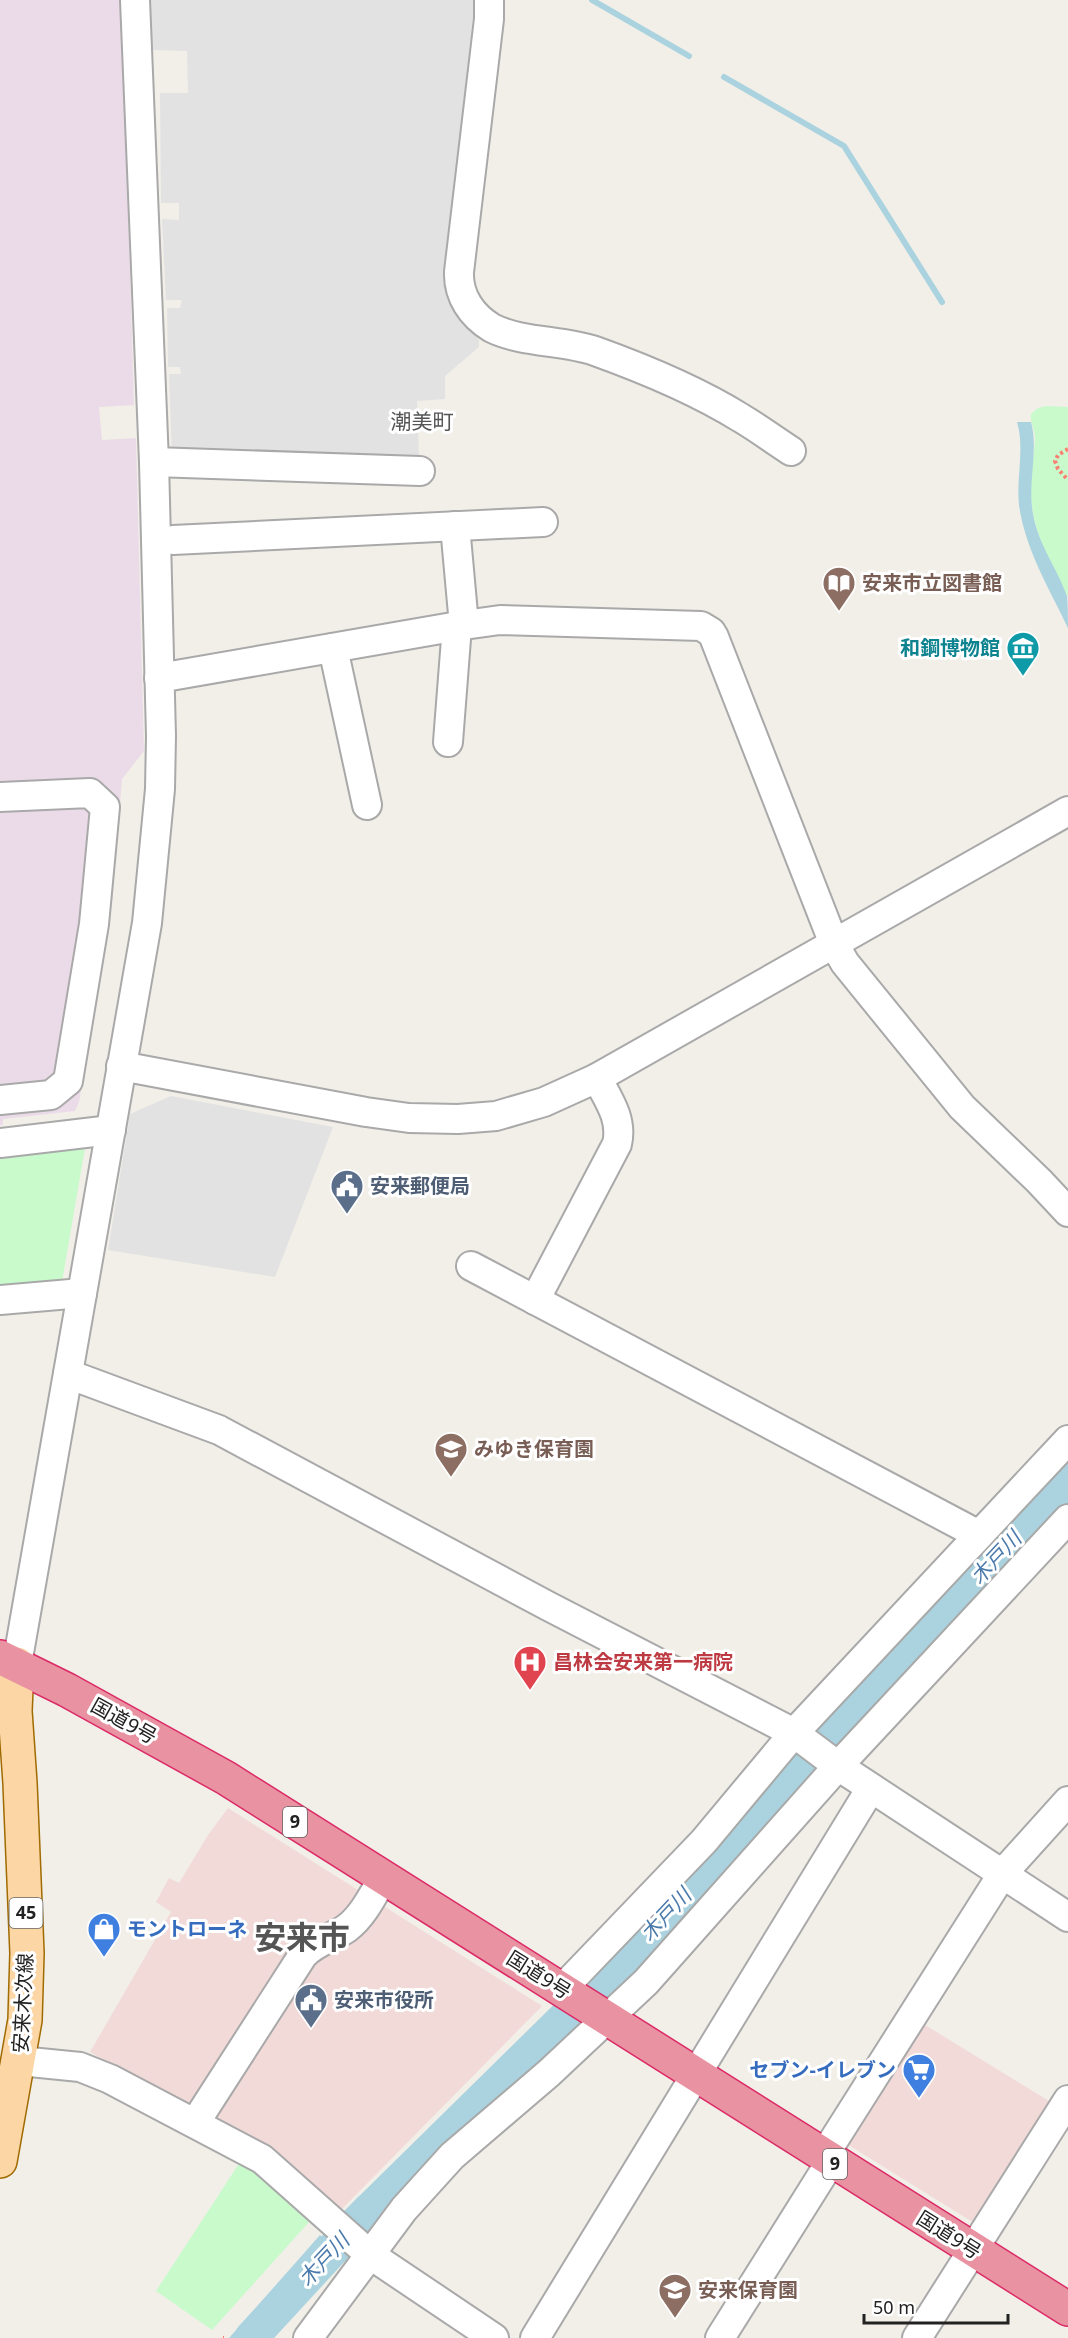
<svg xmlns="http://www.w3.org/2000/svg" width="1068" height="2338" font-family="'Noto Sans','Noto Sans JP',sans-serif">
  <rect width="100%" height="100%" fill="#f2efe9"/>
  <g fill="#f2dad9">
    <polygon points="228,1808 542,2006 335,2216 270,2156 90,2052 171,1912 156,1902 169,1878 179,1883 208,1835"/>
    <polygon points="917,2020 1049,2101 974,2223 842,2141"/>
  </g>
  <polygon fill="#ebdbe8" points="0,0 122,0 134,405 99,407 102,440 136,438 144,751 122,779 112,904 79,1102 75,1111 3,1119 3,1125 0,1125"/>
  <g fill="#c8facc">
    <path d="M1046,406L1068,407V597C1052,564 1033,534 1031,497C1029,477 1035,456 1035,436C1034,428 1030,422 1031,414L1038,408Z"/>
    <polygon points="86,1142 62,1282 0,1289 0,1151"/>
    <polygon points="240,2162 257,2171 309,2222 212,2330 156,2291"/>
  </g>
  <g fill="#e2e2e2">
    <polygon points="150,0 475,0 445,267 452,301 479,340 479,347 445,376 445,399 417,401 419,456 172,455 169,374 181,374 180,367 168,367 167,308 180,308 182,300 166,300 162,219 179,220 179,203 161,203 160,93 188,93 187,51 152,50"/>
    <polygon points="171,1096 333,1127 275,1277 108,1250 130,1114"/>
  </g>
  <g fill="#aad3df">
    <path d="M1017,422H1031C1039,451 1027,483 1033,514C1038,544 1057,568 1067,596C1068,605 1068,618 1068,628C1049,588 1025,549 1019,505C1016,477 1025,449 1017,422Z"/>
    <polygon points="1068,1451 1068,1507 617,1994 365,2238 340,2215 585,1974"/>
    <polygon points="320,2235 347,2259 319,2286 273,2338 229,2338"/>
  </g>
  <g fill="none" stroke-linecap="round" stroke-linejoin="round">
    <g stroke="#aad3df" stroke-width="6">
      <polyline points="592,0 689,56"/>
      <polyline points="724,77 844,146 942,302"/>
    </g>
    <polyline stroke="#aad3df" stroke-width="34" points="251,2338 369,2210"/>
    <g stroke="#a9a9a9" stroke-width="32">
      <g id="minor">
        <path d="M489,0V19L459,272C458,296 472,316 492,328C522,343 563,340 595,351C645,369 696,390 741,418C758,428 774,440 791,451"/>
        <polyline points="154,462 420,471"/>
        <polyline points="455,526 464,625"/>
        <polyline points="173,540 543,522"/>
        <polyline points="333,648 367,805"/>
        <polyline points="159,678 464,625 500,620 701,626 711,632 714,637 834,944 845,963 962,1107 1039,1181 1068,1212"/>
        <polyline points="448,742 457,626"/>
        <polyline points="0,797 90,793 105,807 94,924 68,1081 51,1095 0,1100"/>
        <polyline points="121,1066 366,1112 409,1118 458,1119 496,1116 544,1102 597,1078 1068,811"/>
        <polyline points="0,1143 111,1130"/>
        <polyline points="471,1266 979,1535"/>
        <polyline points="0,1300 82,1293"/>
        <path d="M535,1300L617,1144C623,1119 608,1099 597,1078"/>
        <polyline points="68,1374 219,1430 548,1606 794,1733 838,1766 1068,1917"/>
        <polyline points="17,1664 147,923 160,789 161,736 154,462 135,0"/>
        <polyline points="562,1989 704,1841 794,1733 1068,1440"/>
        <polyline points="20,2061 80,2067 110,2079 262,2159 369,2254 494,2338"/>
        <path d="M195,2123L303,1955C316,1941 333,1938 347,1928C363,1916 373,1895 383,1878"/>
        <polyline points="823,2157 1003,1873 1068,1801"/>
        <polyline points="308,2338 404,2209 452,2156 549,2073 646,1982 838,1766 1068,1519"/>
        <polyline points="535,2338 871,1788"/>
        <polyline points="720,2338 831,2161"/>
        <polyline points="917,2338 1068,2100"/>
      </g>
    </g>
    <g stroke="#a06b00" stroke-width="36">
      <polyline id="major" points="0,2161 25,2020 27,1953 20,1783 15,1711 17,1664"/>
    </g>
    <g stroke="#dc2a67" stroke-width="36">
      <polyline id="highway" points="0,1657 67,1690 226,1778 1068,2309"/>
    </g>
    <g stroke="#fa8072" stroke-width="4" stroke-dasharray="3 3" stroke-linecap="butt">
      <polyline points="1068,449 1058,455 1055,461 1058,469 1068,480"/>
      <polyline points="223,2338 224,2338"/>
    </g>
    <use href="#minor" stroke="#fff" stroke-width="28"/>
    <use href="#major" stroke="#fcd6a4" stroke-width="33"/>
    <use href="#highway" stroke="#e892a2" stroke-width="33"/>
  </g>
  <defs>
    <g id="library-pin" transform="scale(1.725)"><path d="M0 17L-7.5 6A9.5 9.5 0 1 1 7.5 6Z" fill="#8d6e63" stroke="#fff"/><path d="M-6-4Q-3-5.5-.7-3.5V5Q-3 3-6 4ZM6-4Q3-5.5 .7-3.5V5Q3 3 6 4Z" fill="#fff"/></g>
    <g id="museum-pin" transform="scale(1.725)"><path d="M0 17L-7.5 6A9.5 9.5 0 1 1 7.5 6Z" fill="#0f9aa8" stroke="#fff"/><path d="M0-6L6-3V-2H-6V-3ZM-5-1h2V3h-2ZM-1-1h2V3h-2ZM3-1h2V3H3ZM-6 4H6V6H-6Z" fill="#fff"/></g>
    <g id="civic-pin" transform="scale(1.725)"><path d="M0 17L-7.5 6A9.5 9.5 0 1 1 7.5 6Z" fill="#5c6f8a" stroke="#fff"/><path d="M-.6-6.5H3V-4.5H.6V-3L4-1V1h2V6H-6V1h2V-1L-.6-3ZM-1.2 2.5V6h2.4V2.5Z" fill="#fff"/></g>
    <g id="school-pin" transform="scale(1.725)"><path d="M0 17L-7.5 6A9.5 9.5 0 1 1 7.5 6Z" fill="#8d6e63" stroke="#fff"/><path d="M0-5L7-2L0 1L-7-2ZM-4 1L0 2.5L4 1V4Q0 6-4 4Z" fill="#fff"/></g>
    <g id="hospital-pin" transform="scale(1.725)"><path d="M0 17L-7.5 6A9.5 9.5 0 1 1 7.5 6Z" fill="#e0444e" stroke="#fff"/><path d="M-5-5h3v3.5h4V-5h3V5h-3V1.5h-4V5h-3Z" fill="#fff"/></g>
    <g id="shop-pin" transform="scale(1.725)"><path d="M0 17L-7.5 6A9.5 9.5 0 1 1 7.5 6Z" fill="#3f7fe0" stroke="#fff"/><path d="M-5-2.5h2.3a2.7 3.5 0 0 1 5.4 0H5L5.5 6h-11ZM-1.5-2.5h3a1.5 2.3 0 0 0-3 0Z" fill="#fff"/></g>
    <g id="supermarket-pin" transform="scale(1.725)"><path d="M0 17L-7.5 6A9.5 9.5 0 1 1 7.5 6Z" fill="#3f7fe0" stroke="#fff"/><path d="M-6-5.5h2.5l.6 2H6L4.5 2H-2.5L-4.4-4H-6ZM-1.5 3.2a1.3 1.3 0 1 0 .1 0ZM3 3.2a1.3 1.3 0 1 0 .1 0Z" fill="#fff"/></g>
  </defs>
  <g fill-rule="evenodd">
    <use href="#library-pin" x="839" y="583"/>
    <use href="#museum-pin" x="1023" y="648"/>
    <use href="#civic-pin" x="347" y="1186"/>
    <use href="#school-pin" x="451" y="1449"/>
    <use href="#hospital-pin" x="530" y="1662"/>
    <use href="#shop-pin" x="104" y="1929"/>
    <use href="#civic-pin" x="311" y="2000"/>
    <use href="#supermarket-pin" x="919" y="2070"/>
    <use href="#school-pin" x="675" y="2290"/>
  </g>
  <g text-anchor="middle" stroke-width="6" stroke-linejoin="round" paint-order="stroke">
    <g fill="#fff" stroke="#646464" stroke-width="1.5">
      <rect x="283" y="1807" width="24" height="30" rx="4.5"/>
      <rect x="9.5" y="1898" width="33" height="30" rx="4.5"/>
      <rect x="823" y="2149" width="24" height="30" rx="4.5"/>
    </g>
    <g font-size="18" font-weight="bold" fill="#222">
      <text x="295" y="1828">9</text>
      <text x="26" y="1919">45</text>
      <text x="835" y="2170">9</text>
    </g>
    <g font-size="20" font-weight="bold" fill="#785e54" stroke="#fff" text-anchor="start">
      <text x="862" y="590">安来市立図書館</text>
      <text x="474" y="1456">みゆき保育園</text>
      <text x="698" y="2297">安来保育園</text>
    </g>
    <g font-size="20" font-weight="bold" fill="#0d838f" stroke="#fff" text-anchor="end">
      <text x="1000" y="655">和鋼博物館</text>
    </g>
    <g font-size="20" font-weight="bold" fill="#4e5e75" stroke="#fff" text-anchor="start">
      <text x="370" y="1193">安来郵便局</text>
      <text x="334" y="2007">安来市役所</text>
    </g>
    <g font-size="20" font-weight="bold" fill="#be3a42" stroke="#fff" text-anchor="start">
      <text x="553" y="1669">昌林会安来第一病院</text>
    </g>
    <g font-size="20" fill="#222" stroke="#fff">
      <text transform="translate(124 1721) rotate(29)" y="7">国道9号</text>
      <text transform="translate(539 1975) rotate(32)" y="7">国道9号</text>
      <text transform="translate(23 2003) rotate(-87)" y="7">安来木次線</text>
      <text transform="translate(949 2235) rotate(32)" y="7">国道9号</text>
    </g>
    <g font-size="20" font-weight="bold" fill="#366cbe" stroke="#fff" text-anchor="start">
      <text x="127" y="1936">モントローネ</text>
      <text x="896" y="2077" text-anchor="end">セブン-イレブン</text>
    </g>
    <g font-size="21" fill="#555" stroke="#fff">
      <text x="422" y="429">潮美町</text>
    </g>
    <g font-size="21" font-style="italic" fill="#4a7aab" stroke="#fff">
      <text transform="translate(996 1558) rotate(-47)" y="7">木戸川</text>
      <text transform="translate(666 1915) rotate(-47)" y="7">木戸川</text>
      <text transform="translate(324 2260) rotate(-47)" y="7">木戸川</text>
    </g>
    <g font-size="32" font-weight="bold" fill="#555" stroke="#fff">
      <text x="302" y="1949">安来市</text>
    </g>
  </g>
  <path d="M864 2314v9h144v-9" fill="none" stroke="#222222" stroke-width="3"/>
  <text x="873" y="2314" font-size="18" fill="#222222" stroke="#ffffff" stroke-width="4.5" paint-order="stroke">50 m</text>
</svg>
